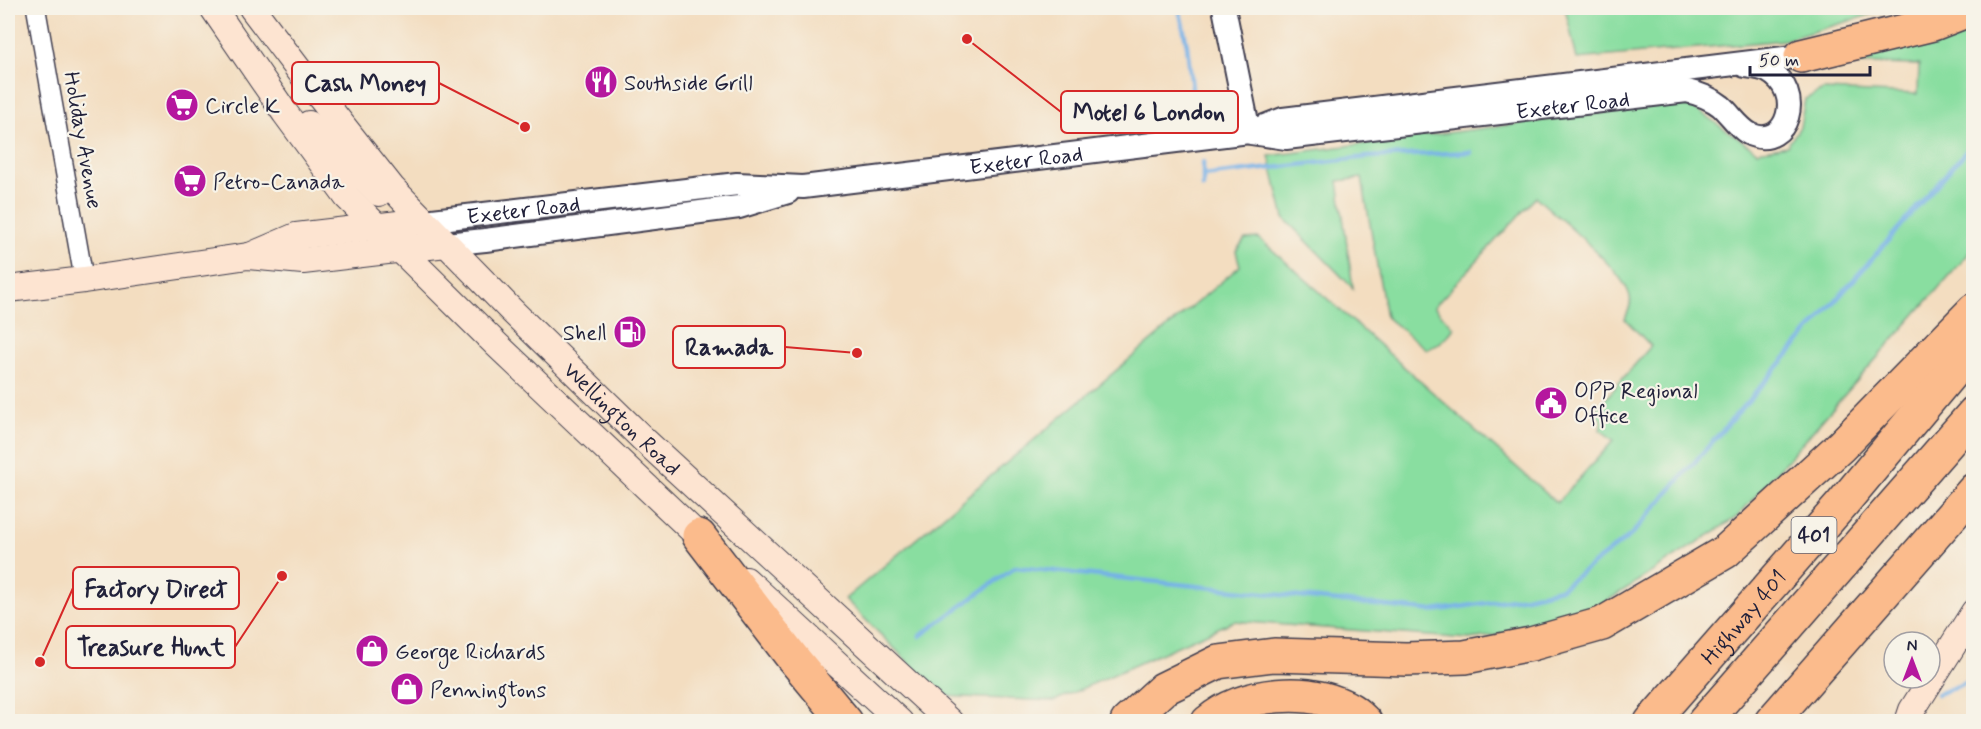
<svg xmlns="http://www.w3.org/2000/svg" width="1981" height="729" font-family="Mynerve,sans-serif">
  <rect width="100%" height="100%" fill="#f7f3e8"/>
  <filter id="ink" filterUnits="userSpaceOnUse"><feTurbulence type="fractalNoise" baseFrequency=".0167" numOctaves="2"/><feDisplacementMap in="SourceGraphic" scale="12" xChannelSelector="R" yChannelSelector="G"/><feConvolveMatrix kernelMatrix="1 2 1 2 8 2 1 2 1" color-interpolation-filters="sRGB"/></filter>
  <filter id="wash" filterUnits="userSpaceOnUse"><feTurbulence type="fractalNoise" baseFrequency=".008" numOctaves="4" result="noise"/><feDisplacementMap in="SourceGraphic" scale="24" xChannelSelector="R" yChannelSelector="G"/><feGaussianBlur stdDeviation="1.35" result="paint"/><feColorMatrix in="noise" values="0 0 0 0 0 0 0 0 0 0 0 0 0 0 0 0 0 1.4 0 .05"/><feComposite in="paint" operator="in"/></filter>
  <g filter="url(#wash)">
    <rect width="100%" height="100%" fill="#f3ddc0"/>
    <g fill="#89dea0" stroke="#56806e" stroke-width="1.5">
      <polygon points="1565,8 1893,8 1785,40 1577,59"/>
      <path d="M1973,25V249L1737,517L1593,610L1539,630L1469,639L1234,621L1054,701L942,696L845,599L1240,266L1236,251L1245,239L1259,238L1557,503L1614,440L1600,430L1602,420L1594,412L1651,346L1625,319C1628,312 1632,304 1630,297C1626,272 1556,216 1536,197L1434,307L1454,328C1446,339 1439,345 1426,349L1386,317L1362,178L1338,181L1353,288L1284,218L1269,156L1685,102L1757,151L1787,146L1800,127L1805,99L1823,90L1918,94L1919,65L1834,63Z"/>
    </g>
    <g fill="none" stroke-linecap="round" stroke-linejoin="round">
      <g stroke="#74b1e7" stroke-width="4.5">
        <polyline points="1179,8 1187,45 1196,123"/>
        <polyline points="1203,162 1203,187"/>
        <polyline points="1203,176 1368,157 1471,152"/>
        <polyline points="920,636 1015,567 1433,611 1526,597 1560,589 1631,535 1974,142"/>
        <polyline points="1937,694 1966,683 1974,677"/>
        <polyline points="1862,722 1898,708"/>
      </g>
    </g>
  </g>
  <g filter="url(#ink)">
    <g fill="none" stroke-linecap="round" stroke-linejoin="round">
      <g stroke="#413e4f" stroke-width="21">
        <polyline id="minor" points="36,8 84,280"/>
      </g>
      <g stroke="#413e4f" stroke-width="26">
        <g id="tertiary">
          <polyline points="1224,8 1249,132"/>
          <path id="s1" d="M1251,133L1286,138L1687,91C1700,94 1711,98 1721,106C1731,115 1740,130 1752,135C1787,149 1806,92 1768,71C1762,68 1752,67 1745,66"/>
          <path id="s2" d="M424,221L737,184L803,187L1249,132L1283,119L1801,56"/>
          <polyline points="446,244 485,240 739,207 788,192"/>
        </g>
      </g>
      <g stroke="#413e4f" stroke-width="28">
        <g id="secondary">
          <polyline points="213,8 285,113 347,197 497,345 712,549"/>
          <path id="s3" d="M252,8L305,78L392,188L511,310L643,439L950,722"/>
          <polyline points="309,124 379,193"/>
          <polyline points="252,255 296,236 424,221"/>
          <polyline points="8,289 84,280 248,256 303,261 446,244"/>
          <polyline points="746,580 900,722"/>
          <polyline points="1908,722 1912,710 1974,612"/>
        </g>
      </g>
      <g stroke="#413e4f" stroke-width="36">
        <g id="motorway">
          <polyline points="1801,56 1933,24 1974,8"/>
          <polyline points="699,536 792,657 846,722"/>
          <polyline points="1127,722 1163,689 1218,662 1274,655 1406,659 1465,657 1531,644 1602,624 1725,552 1841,446 1974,310"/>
          <path d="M1208,722C1244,692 1309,686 1351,710C1356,713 1361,718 1365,722"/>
          <path id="s4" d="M1651,722L1842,504L1974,346"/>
          <polyline points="1704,722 1974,413"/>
          <polyline points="1771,722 1974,490"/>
        </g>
      </g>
      <use href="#minor" stroke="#fff" stroke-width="18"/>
      <use href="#tertiary" stroke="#fff" stroke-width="22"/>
      <use href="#secondary" stroke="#fde4d1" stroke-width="26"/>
      <use href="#motorway" stroke="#fbbb8c" stroke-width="33"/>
    </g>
  </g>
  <defs>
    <g id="restaurant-disc" transform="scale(1.725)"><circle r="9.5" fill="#b5179e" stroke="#f7f3e8"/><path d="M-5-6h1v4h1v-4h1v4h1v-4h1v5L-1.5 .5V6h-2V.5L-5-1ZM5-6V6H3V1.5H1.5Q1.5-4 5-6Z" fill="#fff"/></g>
    <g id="supermarket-disc" transform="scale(1.725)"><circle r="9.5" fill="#b5179e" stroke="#f7f3e8"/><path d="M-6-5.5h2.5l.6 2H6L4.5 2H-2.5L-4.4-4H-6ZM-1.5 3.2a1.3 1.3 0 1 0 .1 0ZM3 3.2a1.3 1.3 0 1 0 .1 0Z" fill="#fff"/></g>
    <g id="fuel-disc" transform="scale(1.725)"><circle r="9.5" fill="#b5179e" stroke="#f7f3e8"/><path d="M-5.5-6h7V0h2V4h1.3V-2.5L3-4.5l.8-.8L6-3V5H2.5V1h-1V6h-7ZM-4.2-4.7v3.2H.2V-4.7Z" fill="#fff"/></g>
    <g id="civic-disc" transform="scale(1.725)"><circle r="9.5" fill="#b5179e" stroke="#f7f3e8"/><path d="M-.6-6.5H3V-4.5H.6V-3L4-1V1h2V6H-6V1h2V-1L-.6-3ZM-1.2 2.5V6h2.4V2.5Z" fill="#fff"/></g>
    <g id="shop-disc" transform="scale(1.725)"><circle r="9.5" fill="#b5179e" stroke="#f7f3e8"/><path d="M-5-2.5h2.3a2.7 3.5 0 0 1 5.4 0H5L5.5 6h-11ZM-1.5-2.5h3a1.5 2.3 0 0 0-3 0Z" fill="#fff"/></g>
  </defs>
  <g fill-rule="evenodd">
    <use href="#restaurant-disc" x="601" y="82"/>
    <use href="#supermarket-disc" x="182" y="105"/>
    <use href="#supermarket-disc" x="190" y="181"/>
    <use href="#fuel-disc" x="630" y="332"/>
    <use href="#civic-disc" x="1551" y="403"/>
    <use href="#shop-disc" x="372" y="651"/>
    <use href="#shop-disc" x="407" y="689"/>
  </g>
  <g text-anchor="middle" stroke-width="4.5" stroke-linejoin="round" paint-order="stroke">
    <rect fill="#f7f3e8" stroke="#62616f" stroke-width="1.5" x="1791.5" y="517" width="45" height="36" rx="4.5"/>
    <g font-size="21" font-weight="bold" fill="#22223b">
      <text x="1814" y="542">401</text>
    </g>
    <g font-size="22" fill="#22223b" stroke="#f7f3e8" text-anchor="start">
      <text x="624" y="90">Southside Grill</text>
      <text x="205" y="113">Circle K</text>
      <text x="213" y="189">Petro-Canada</text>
      <text x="607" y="340" text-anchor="end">Shell</text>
      <text x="1574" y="398">OPP Regional<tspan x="1574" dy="25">Office</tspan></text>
      <text x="395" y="659">George Richards</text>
      <text x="430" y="697">Penningtons</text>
    </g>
    <g font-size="22" fill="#22223b" stroke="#f7f3e8">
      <text dy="8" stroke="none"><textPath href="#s1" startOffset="324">Exeter Road</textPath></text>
      <text transform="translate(84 140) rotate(80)" y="8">Holiday Avenue</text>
      <text dy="8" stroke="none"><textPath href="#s2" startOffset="606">Exeter Road</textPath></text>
      <text dy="8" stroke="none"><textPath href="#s2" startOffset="100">Exeter Road</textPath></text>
      <text dy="8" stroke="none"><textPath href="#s3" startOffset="554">Wellington Road</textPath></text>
      <text dy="8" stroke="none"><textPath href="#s4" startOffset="140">Highway 401</textPath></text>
    </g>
  </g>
  <path fill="none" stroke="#d62828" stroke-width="2" d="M525 127L439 83M967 39L1061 112M857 353L785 347M40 662L73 588M282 576L235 647"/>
  <g fill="#d62828" stroke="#f7f3e8" stroke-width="2">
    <circle cx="525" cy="127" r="6"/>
    <circle cx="967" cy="39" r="6"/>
    <circle cx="857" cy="353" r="6"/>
    <circle cx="40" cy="662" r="6"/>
    <circle cx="282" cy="576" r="6"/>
  </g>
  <g fill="#f7f3e8" stroke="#d62828" stroke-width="2">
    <rect x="292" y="62" width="147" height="42" rx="6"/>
    <rect x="1061" y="91" width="177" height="42" rx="6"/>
    <rect x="673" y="326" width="112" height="42" rx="6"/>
    <rect x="73" y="567" width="166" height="42" rx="6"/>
    <rect x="66" y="626" width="169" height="42" rx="6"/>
  </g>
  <g font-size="24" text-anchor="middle" font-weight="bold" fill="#22223b">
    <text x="365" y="91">Cash Money</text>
    <text x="1149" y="120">Motel 6 London</text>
    <text x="729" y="355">Ramada</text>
    <text x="156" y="597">Factory Direct</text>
    <text x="151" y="655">Treasure Hunt</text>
  </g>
  <rect width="1981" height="729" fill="none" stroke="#f7f3e8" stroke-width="30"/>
  <g transform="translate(1912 660)"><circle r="28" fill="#f7f3e8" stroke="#a29fa3" stroke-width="1.5"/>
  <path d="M0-4.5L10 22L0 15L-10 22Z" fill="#b5179e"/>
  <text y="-9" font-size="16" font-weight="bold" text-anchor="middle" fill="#22223b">N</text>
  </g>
  <path d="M1750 66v9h120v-9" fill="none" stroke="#22223b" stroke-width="3"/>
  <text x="1759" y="66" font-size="18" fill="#22223b" stroke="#f7f3e8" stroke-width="4.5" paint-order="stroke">50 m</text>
</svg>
